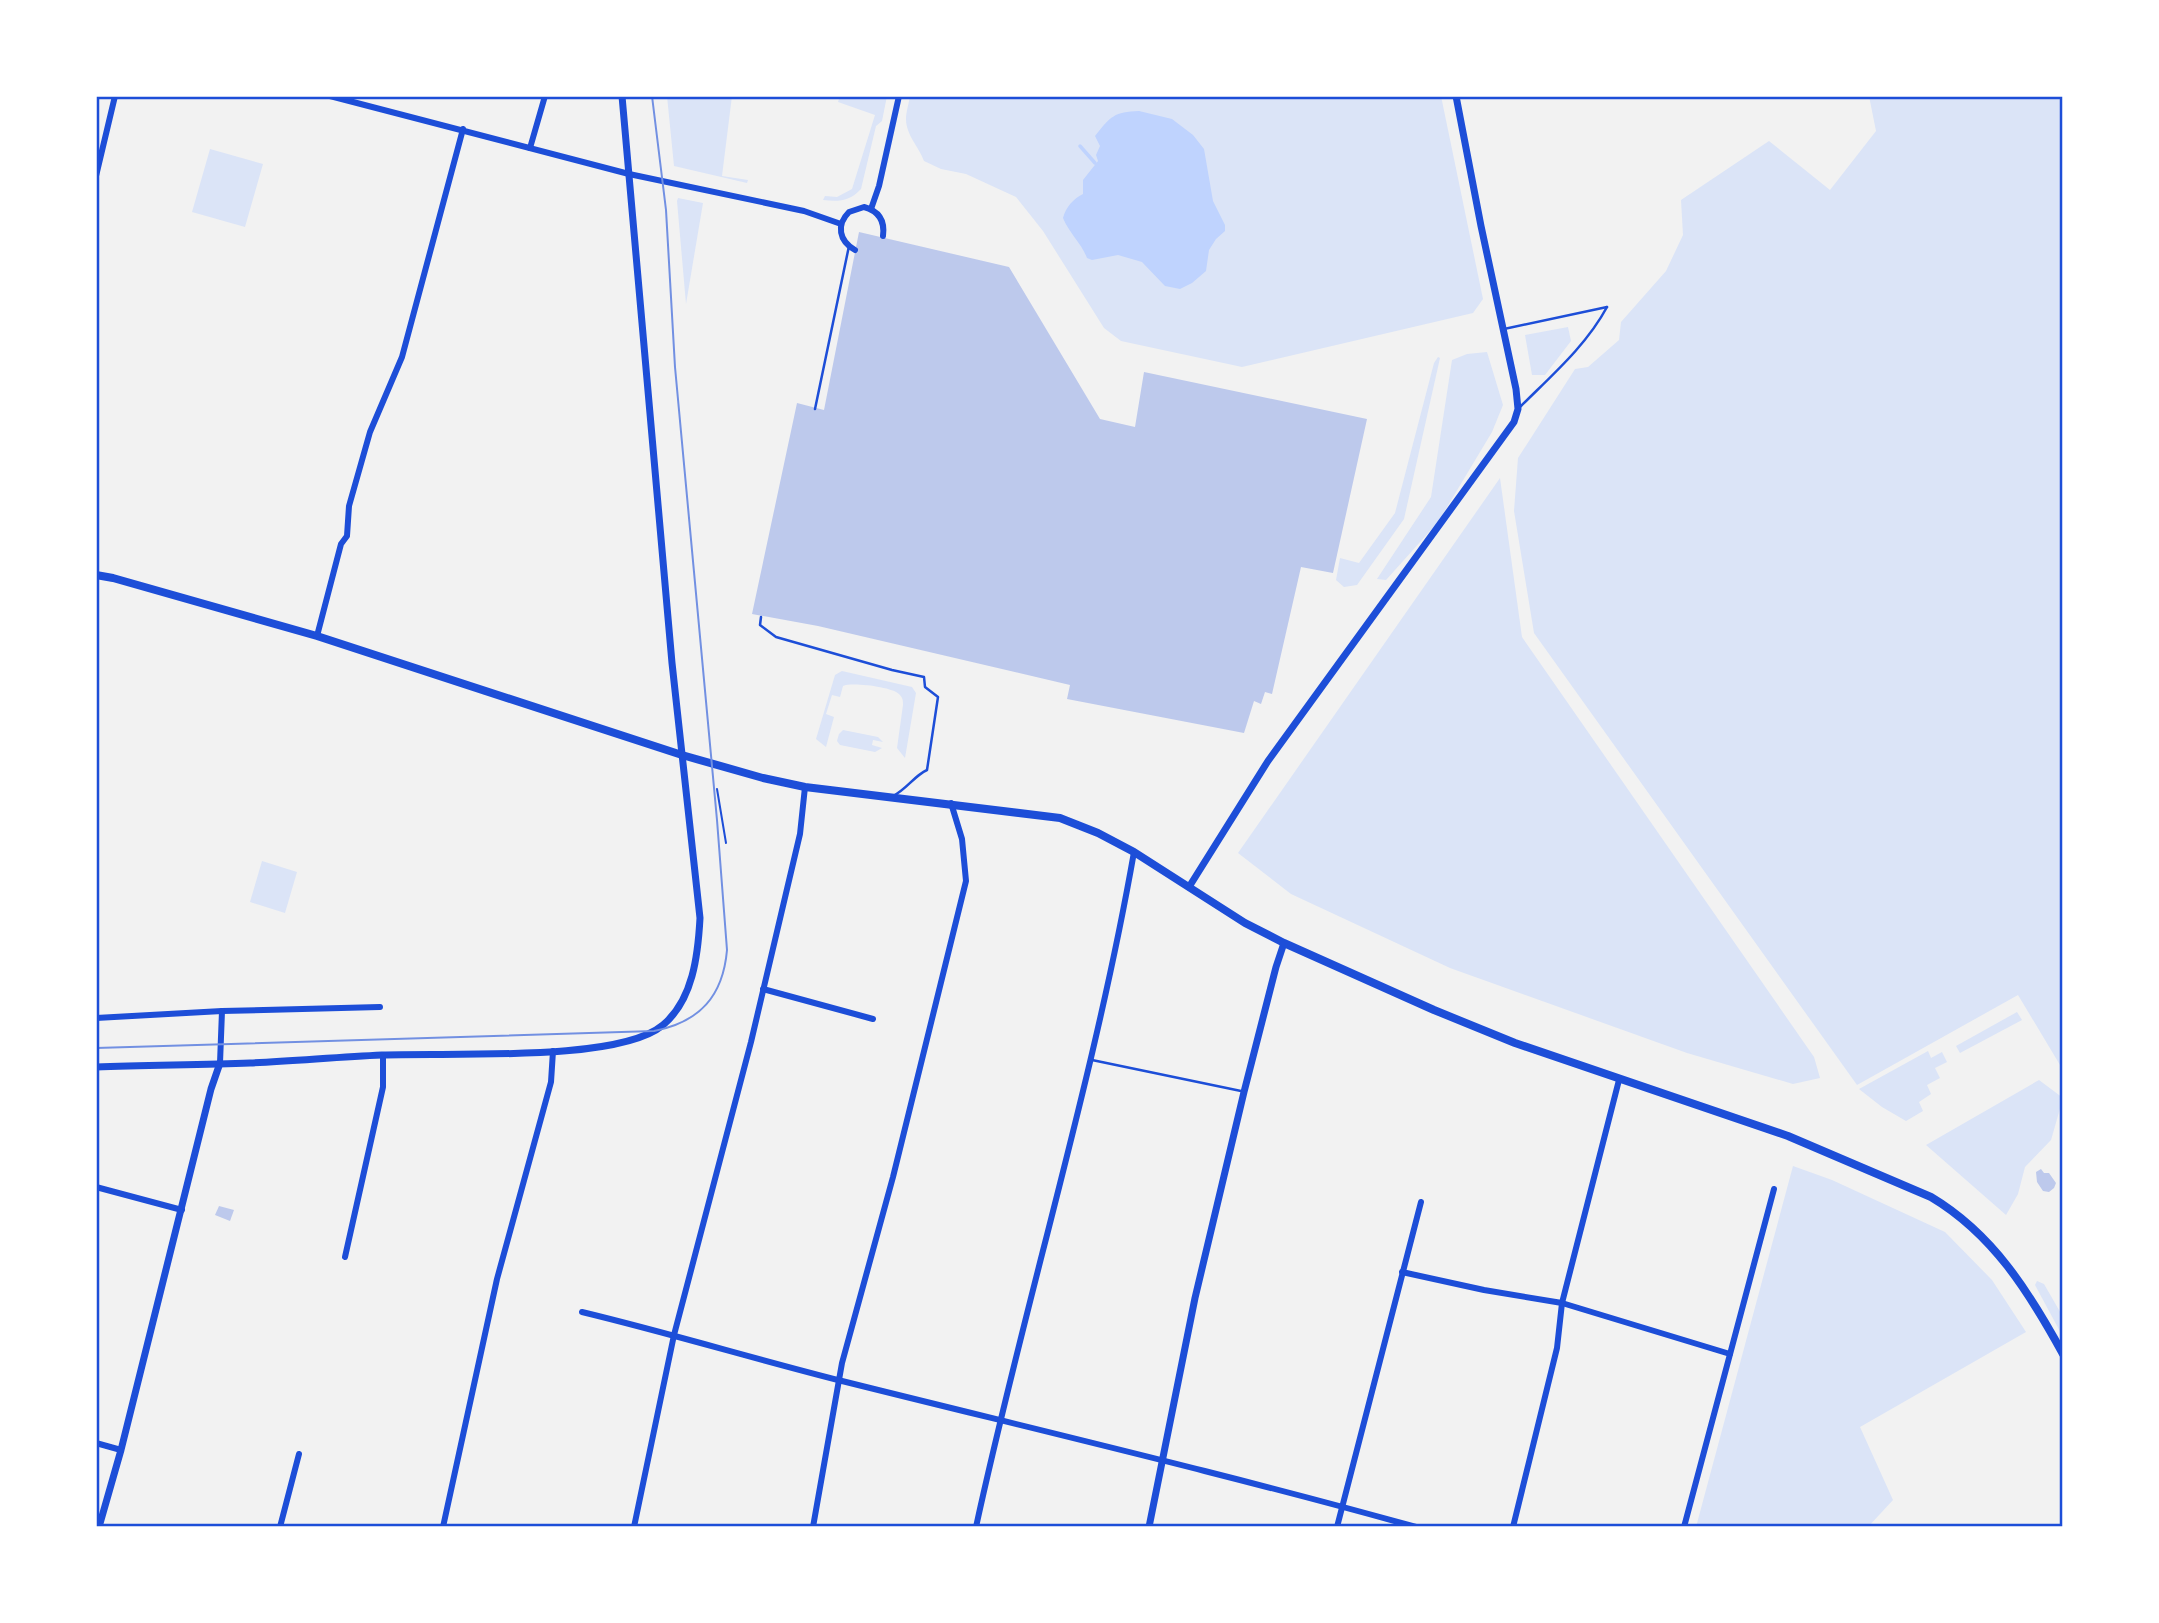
<svg xmlns="http://www.w3.org/2000/svg" width="2159" height="1623" font-family="'PT Sans',sans-serif">
  <rect width="100%" height="100%" fill="#f2f2f2"/>
  <g fill="#dbe4f7">
    <polygon points="667,96 732,96 722,176 748,180 747,183 674,166"/>
    <path d="M840,96H887L882,121L876,126L861,189C850,201 839,202 823,200L825,196L837,197L852,189L875,115L838,102Z"/>
    <path d="M910,96H1441L1483,299L1473,313L1242,367L1121,341L1104,328L1043,231L1016,197L966,174L941,169L924,161C919,147 906,135 906,119C906,112 909,103 910,96Z"/>
    <polygon points="1869,96 2063,96 2063,1070 2018,995 1857,1085 1534,633 1514,511 1518,458 1575,369 1588,367 1619,340 1621,322 1666,271 1683,235 1681,200 1769,141 1830,190 1876,131"/>
    <polygon points="210,149 263,164 245,227 192,212"/>
    <polygon points="678,198 703,203 686,304 677,201"/>
    <polygon points="1568,327 1571,341 1545,375 1532,375 1525,335"/>
    <polygon points="1487,352 1503,405 1492,432 1438,522 1386,580 1377,579 1431,497 1452,360 1467,354"/>
    <polygon points="1438,357 1440,358 1404,519 1357,585 1344,587 1336,580 1340,558 1359,563 1395,513 1434,363"/>
    <polygon points="1500,478 1522,637 1814,1057 1820,1078 1793,1084 1687,1053 1450,968 1291,894 1238,853"/>
    <path d="M842,671L912,687L916,693L905,758L897,748L903,705C903,700 903,698 899,694C892,687 852,682 843,686L840,697L832,695L826,714L834,717L826,747L816,739L835,675Z"/>
    <polygon points="843,730 878,737 883,742 873,740 872,745 882,748 875,752 840,745 837,741 839,734"/>
    <polygon points="262,861 297,872 285,913 250,902"/>
    <polygon points="2017,1012 2022,1020 1960,1053 1956,1046"/>
    <polygon points="1928,1051 1931,1058 1942,1052 1947,1062 1935,1068 1940,1078 1927,1085 1931,1094 1919,1102 1923,1111 1906,1121 1882,1107 1859,1089"/>
    <polygon points="2039,1080 2063,1098 2051,1140 2025,1167 2018,1194 2006,1215 1926,1145"/>
    <polygon points="1793,1166 1832,1180 1945,1232 1992,1280 2026,1332 1860,1427 1893,1500 1868,1527 1696,1527"/>
    <polygon points="2037,1281 2044,1284 2063,1317 2063,1337 2035,1285"/>
  </g>
  <path fill="#bfd3fe" d="M1139,111L1172,119L1193,135L1204,149L1213,201L1225,225V231L1216,239L1209,250L1206,271L1192,283L1180,289L1165,286L1142,262L1118,255L1092,260L1087,258C1082,244 1069,233 1063,218C1066,207 1073,199 1083,194V180L1098,161L1096,155L1100,146L1095,136C1111,116 1114,112 1139,111Z"/>
  <g fill="none" stroke-linecap="round" stroke-linejoin="round">
    <polyline stroke="#bfd3fe" stroke-width="3.5" points="1080,146 1095,163"/>
  </g>
  <g fill="#bdc9ec">
    <polygon points="859,232 1009,267 1100,419 1135,427 1144,372 1367,419 1333,573 1301,567 1272,694 1265,692 1261,704 1254,701 1244,733 1067,699 1070,685 818,626 752,614 797,403 824,410"/>
    <polygon points="2041,1169 2044,1173 2049,1173 2056,1183 2054,1188 2049,1192 2043,1191 2037,1182 2036,1172"/>
    <polygon points="219,1206 234,1210 230,1221 215,1215"/>
  </g>
  <g fill="none" stroke-linecap="round" stroke-linejoin="round">
    <polyline stroke="#1d4ed8" stroke-width="2" points="717,789 726,843"/>
    <g stroke="#1d4ed8" stroke-width="2.5">
      <polyline points="1504,329 1607,307"/>
      <path d="M1520,407C1551,376 1586,346 1607,307"/>
      <polyline points="815,409 849,246"/>
      <path d="M761,617L760,625L776,637L892,670L924,677L925,687L938,697L927,770C914,776 907,789 893,796"/>
      <polyline points="1092,1060 1241,1091"/>
    </g>
    <g stroke="#1d4ed8" stroke-width="6">
      <polyline points="330,96 629,174 804,211 841,224"/>
      <polyline points="530,148 545,96"/>
      <polyline points="96,176 115,96"/>
      <polyline points="871,209 879,186 899,96"/>
      <path d="M855,250C839,241 836,225 849,212L864,207C879,211 885,221 883,236"/>
      <polyline points="317,636 341,544 347,536 349,506 370,432 402,357 463,129"/>
      <polyline points="763,989 873,1019"/>
      <polyline points="96,1018 222,1011 380,1007"/>
      <polyline points="220,1063 222,1011"/>
      <polyline points="96,1187 182,1210"/>
      <polyline points="345,1257 383,1087 383,1055"/>
      <polyline points="1402,1272 1484,1290 1562,1303 1730,1354"/>
      <path d="M582,1312C669,1333 755,1359 842,1381C1034,1429 1226,1474 1416,1527"/>
      <polyline points="96,1443 121,1450"/>
      <polyline points="280,1527 299,1454"/>
      <polyline points="443,1527 497,1279 551,1082 553,1051"/>
      <polyline points="634,1527 674,1335 751,1042 787,889 800,834 805,787"/>
      <polyline points="813,1527 842,1363 893,1177 966,881 962,839 951,803"/>
      <path d="M976,1527C1025,1301 1094,1080 1134,852"/>
      <polyline points="1337,1527 1421,1202"/>
      <polyline points="1513,1527 1557,1348 1562,1303 1619,1080"/>
      <polyline points="1684,1527 1774,1189"/>
    </g>
    <g stroke="#1d4ed8" stroke-width="7">
      <polyline points="1189,887 1268,761 1514,422 1518,409 1516,389 1481,226 1456,96"/>
      <path d="M96,1067C147,1065 199,1065 250,1063C294,1061 338,1057 382,1055C445,1052 618,1063 663,1025C693,1000 698,955 700,918L672,663L622,96"/>
      <polyline points="99,1527 121,1450 211,1089 220,1063"/>
      <polyline points="1149,1527 1195,1298 1244,1092 1276,967 1284,943"/>
    </g>
    <path stroke="#1d4ed8" stroke-width="8" d="M96,575L113,578L317,636L682,755L763,778L805,787L1060,818L1098,833L1134,852L1245,923L1284,943L1434,1010L1515,1043L1788,1136L1931,1197C1993,1234 2029,1292 2063,1354"/>
    <path stroke="#7290e2" stroke-width="2" d="M96,1048L654,1031C700,1022 723,996 727,950L717,820L675,367L666,210L652,96"/>
  </g>
  <rect width="2159" height="1623" fill="none" stroke="#ffffff" stroke-width="196"/>
  <rect x="98" y="98" width="1963" height="1427" fill="none" stroke="#1d4ed8" stroke-width="2.5"/>
</svg>
